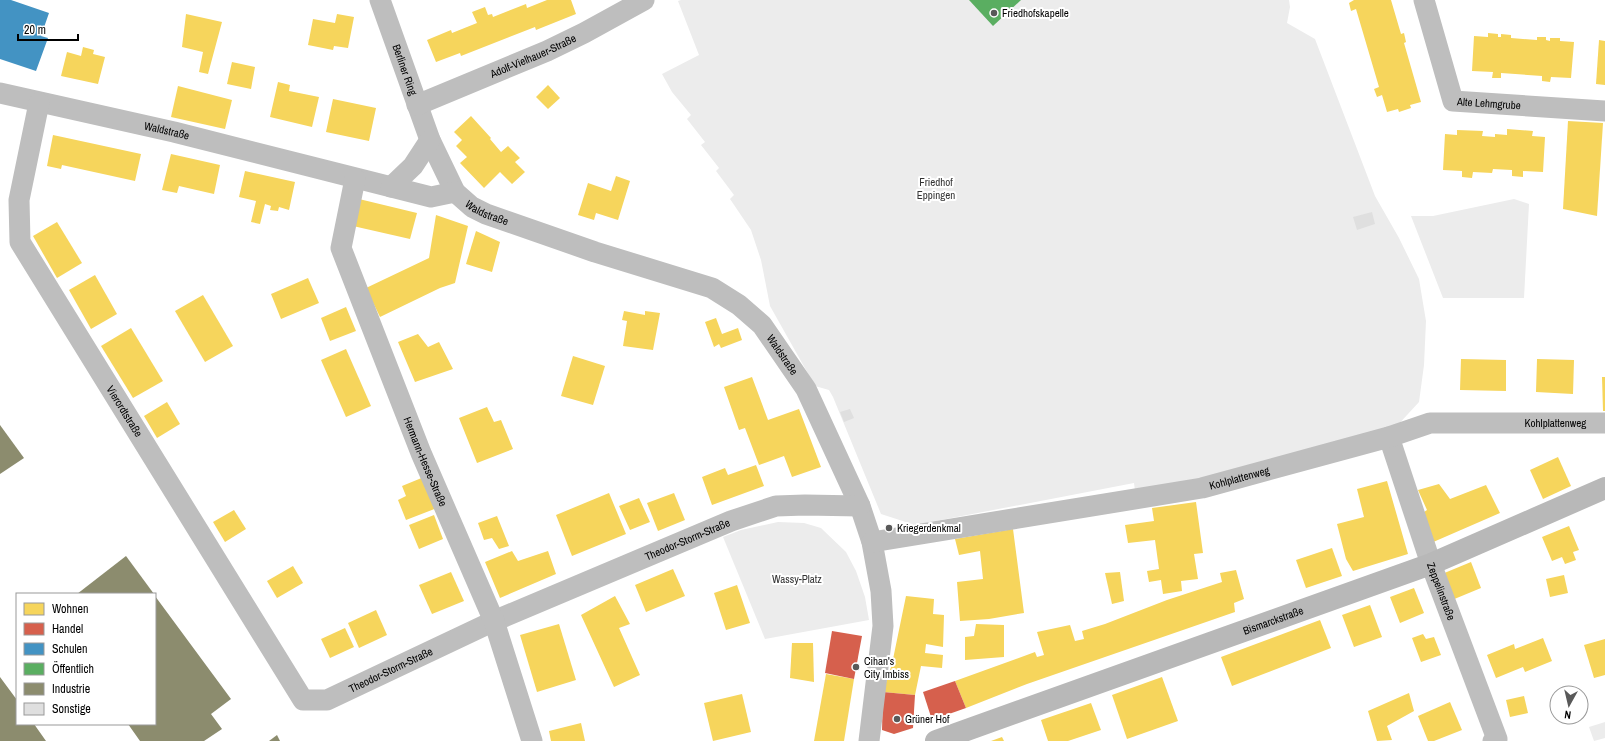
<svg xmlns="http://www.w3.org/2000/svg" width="1605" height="741" font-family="'Archivo Narrow',sans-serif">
  <rect width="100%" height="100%" fill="#fff"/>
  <g fill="#ececec">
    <polygon points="681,0 1289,0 1290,7 1287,23 1315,39 1375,196 1399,238 1419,279 1426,321 1424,365 1419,402 1396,427 1192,483 1135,491 1134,483 915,525 881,514 833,397 829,390 815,386 770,306 761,260 751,230 730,199 734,195 716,171 719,168 701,145 705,142 687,119 691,115 672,92 662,74 699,55 678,1"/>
    <polygon points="1514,199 1529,204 1524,298 1443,298 1411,216 1433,216"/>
    <polygon points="778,522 804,523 821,528 846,552 856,571 865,597 869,620 765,639 723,537 741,530"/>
    <polygon points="1605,722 1605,738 1594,741 1589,727"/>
  </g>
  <g fill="#f6d55c">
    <polygon points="547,0 571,0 576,14 536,30 535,27 461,56 460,53 436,62 427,40 451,30 452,33 477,23 472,12 485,7 488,15 492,14 493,17 526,4 527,8"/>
    <polygon points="1354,0 1391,0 1401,34 1404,33 1406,42 1404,43 1421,102 1410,105 1411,108 1399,112 1398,109 1387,112 1382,95 1377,97 1374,89 1379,87 1356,9 1351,11 1349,3"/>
    <polygon points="186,14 222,22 208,74 199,72 203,52 182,47"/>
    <polygon points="337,14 354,17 348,48 334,46 333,50 308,45 313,19 335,23"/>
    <polygon points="1488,33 1498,34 1498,37 1501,37 1501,34 1511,35 1511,38 1537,40 1537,37 1546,37 1546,40 1550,41 1550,38 1560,38 1560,41 1574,42 1571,78 1551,77 1550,82 1542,81 1542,76 1501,73 1501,78 1492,78 1493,72 1472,71 1474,36 1488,37"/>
    <polygon points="1599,40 1605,41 1605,85 1596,84"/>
    <polygon points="83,47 94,50 93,54 105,57 98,84 61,76 67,52 81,56"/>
    <polygon points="232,62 255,67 251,89 227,84"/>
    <polygon points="278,82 290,85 289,91 319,97 312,127 270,117"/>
    <polygon points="548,85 560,98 548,109 536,97"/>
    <polygon points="178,86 232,100 225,129 171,117"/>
    <polygon points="333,99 376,108 369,141 326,132"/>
    <polygon points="471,116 491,138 490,139 501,152 508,146 520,158 515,162 525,172 512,184 500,172 484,188 460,163 467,157 456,146 462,140 454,132"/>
    <polygon points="1568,121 1603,123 1597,216 1563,209"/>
    <polygon points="1507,129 1533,131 1532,136 1545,137 1543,172 1523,171 1523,177 1512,176 1512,170 1493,169 1492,173 1473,172 1472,178 1462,177 1462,171 1443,170 1445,134 1457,135 1457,130 1483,131 1482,136 1495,137 1495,134 1507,135"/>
    <polygon points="53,135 141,154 135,181 62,165 61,169 47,166"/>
    <polygon points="171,154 220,165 214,194 179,186 177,193 162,190"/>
    <polygon points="245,171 295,182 289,210 279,207 278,211 270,210 271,206 265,204 260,224 251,222 256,201 239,197"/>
    <polygon points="616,176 630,181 618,220 596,213 594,220 578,215 588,183 611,191"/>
    <polygon points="359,199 417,213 410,239 353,226"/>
    <polygon points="436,215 468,226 455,283 440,288 380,317 366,288 429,258"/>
    <polygon points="57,222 82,263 57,278 33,236"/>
    <polygon points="476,231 500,242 492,272 466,264"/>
    <polygon points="95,275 117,314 91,329 69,290"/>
    <polygon points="308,278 319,303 281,319 271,294"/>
    <polygon points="203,295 233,346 205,362 175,311"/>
    <polygon points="346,307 356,331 330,341 321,318"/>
    <polygon points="624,311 645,315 645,311 660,313 653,350 623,346 627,321 622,320"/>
    <polygon points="716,318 722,334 738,328 742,340 721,348 719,344 714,347 705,322"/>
    <polygon points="131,328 163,381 133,398 101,346"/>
    <polygon points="418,334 428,347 439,342 453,369 415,382 398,342"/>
    <polygon points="346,349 371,406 346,417 321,360"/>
    <polygon points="573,356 605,366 593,405 561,396"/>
    <polygon points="1461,359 1506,360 1506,391 1460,390"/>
    <polygon points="1537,359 1574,360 1573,394 1536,392"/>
    <polygon points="752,377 768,420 799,409 821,467 792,477 784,456 759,465 745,428 739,430 724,387"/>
    <polygon points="1602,377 1605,377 1605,411 1603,411"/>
    <polygon points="167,402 180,424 157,438 144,416"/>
    <polygon points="487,407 494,422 501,420 513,449 477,463 459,418"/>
    <polygon points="1558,457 1571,486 1543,499 1530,470"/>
    <polygon points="756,465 764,486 712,505 702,477 725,468 728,475"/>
    <polygon points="424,477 437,508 406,520 398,500 406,496 402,486"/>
    <polygon points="1387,481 1408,554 1353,571 1346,559 1337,524 1364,517 1357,489"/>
    <polygon points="1439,484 1450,499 1486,485 1500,513 1431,543 1421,514 1427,510 1418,490"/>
    <polygon points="609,493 626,534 572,556 556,515"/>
    <polygon points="674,493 685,520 658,531 647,503"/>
    <polygon points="639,498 650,522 630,530 619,506"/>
    <polygon points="1196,502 1203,553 1194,554 1198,579 1181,581 1182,591 1163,594 1161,580 1149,582 1147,571 1159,569 1155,540 1128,543 1125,525 1154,521 1152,508"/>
    <polygon points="234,510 246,529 225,542 213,522"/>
    <polygon points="434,515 443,539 419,549 409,525"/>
    <polygon points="497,516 509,546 499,549 492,538 484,540 478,523"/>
    <polygon points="1569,526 1579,550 1573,552 1576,560 1565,564 1562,557 1552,561 1542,537"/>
    <polygon points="1013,529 1024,613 989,619 960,621 957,582 983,579 980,551 959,555 955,539"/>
    <polygon points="1332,548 1342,576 1306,588 1296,560"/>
    <polygon points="512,551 518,561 548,551 556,574 500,598 485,562"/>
    <polygon points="1471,562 1481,588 1452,600 1442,574"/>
    <polygon points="293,566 303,583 277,598 267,581"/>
    <polygon points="673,569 685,596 646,612 635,585"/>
    <polygon points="1236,570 1244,599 1234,603 1235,612 1027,684 966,708 955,681 1035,652 1037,657 1044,655 1037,632 1070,625 1075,641 1084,639 1082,631 1105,624 1167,600 1222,582 1220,573"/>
    <polygon points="451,572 464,601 432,614 419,585"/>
    <polygon points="1120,572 1124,601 1112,604 1105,573"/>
    <polygon points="1564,575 1568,593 1550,597 1546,579"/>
    <polygon points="737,585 750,623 726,630 714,593"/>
    <polygon points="1414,588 1424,613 1400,623 1390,597"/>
    <polygon points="615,596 630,624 619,628 640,675 614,687 581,615"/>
    <polygon points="906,596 934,599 933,614 944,615 943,647 926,644 925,653 943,655 942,668 921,666 915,695 883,692 892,664"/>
    <polygon points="1370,605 1382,637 1354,647 1342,615"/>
    <polygon points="376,610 387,635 359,648 348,623"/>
    <polygon points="1320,620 1331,648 1232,686 1221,657"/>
    <polygon points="559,624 576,680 537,692 520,635"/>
    <polygon points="976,624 1004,625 1004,657 965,660 965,637 974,636"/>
    <polygon points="345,628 354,647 330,658 321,639"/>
    <polygon points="1423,634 1426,639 1434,637 1441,655 1421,662 1412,638"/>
    <polygon points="1543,638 1552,661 1525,672 1523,667 1496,678 1487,655 1514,644 1515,649"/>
    <polygon points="1605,639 1605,675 1594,678 1584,645"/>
    <polygon points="792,643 813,643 814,682 790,678"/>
    <polygon points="826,674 854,679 844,741 814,741"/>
    <polygon points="1162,677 1178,721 1127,739 1112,695"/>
    <polygon points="1409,693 1414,711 1387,726 1392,740 1377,741 1368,711"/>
    <polygon points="742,694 751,732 713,741 704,703"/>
    <polygon points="1524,696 1528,713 1510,717 1506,700"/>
    <polygon points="1450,702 1462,730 1434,741 1428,741 1418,716"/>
    <polygon points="1091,703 1101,730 1068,741 1048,741 1041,720"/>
    <polygon points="581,723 585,741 551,741 549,731"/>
    <polygon points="1002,737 1004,741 991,741"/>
  </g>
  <g fill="#d6604d">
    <polygon points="832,631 862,636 854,679 825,673"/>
    <polygon points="955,681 966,708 932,720 923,692"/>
    <polygon points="883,692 915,695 913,728 894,734 882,730"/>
  </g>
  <polygon fill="#4393c3" points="0,0 11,0 49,13 41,36 48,38 36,71 0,59"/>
  <polygon fill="#5aae61" points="969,0 1021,0 993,26"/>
  <g fill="#8c8c6e">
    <polygon points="0,425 24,458 0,474"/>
    <polygon points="126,556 154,594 77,594"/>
    <polygon points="155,596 231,699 211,714 222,729 204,741 140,741 128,724 155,724"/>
    <polygon points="0,677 17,700 17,724 34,724 46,741 0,741"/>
    <polygon points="277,735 280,741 269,741"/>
  </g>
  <g fill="#dfdfdf">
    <polygon points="1372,212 1375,224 1357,230 1353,217"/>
    <polygon points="850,409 854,418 844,422 840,412"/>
  </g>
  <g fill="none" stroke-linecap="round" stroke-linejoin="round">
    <g stroke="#bebebe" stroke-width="21">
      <path id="s1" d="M380,0L430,140L455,192L472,207L486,214L595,252L712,288L739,305L762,325L806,389L860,506L872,542L881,591L883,626L869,741"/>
      <path id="s2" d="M1424,0L1453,101L1605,111"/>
      <path id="s3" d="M0,93L174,132L431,197L455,192"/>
      <path id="s4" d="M39,103L19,200L20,242L303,700H327L494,621L731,521L776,506L805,505L860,506"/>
      <path id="s5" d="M417,105L547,51L584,33L644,0"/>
      <path id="s6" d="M355,179L341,248L421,453L494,621L532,741"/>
      <polyline points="391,187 413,166 430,140"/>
      <path id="s7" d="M1389,437L1431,564L1497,739L1493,741"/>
      <path id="s8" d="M872,542L1202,488L1389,437L1430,423H1605"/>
    </g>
    <path stroke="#b8b8b8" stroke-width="22" id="s9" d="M936,741L1431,564L1605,488"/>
  </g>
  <g fill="#595959" stroke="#fff" stroke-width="1.5">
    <circle cx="994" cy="13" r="4"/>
    <circle cx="889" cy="528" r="4"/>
    <circle cx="856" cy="667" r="4"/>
    <circle cx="897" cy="719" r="4"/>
  </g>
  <g text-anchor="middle" stroke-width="4" stroke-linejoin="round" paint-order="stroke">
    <g font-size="11" fill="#000" stroke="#fff" text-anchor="start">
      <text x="1002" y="17">Friedhofskapelle</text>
      <text x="897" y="532">Kriegerdenkmal</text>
      <text x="864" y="665">Cihan's<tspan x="864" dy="13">City Imbiss</tspan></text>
      <text x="905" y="723">Grüner Hof</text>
    </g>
    <g font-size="11" fill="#000" stroke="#fff">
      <text dy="4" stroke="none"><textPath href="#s5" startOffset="126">Adolf-Vielhauer-Straße</textPath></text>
      <text dy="4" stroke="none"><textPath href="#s1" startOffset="74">Berliner Ring</textPath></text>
      <text dy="4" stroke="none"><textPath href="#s2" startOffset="141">Alte Lehmgrube</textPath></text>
      <text dy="4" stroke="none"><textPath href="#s3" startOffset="171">Waldstraße</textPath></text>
      <text dy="4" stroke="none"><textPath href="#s1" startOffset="245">Waldstraße</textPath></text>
      <text dy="4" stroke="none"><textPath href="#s1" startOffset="581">Waldstraße</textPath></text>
      <text dy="4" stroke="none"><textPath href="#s4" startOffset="340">Vierordtstraße</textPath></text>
      <text dy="4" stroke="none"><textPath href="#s8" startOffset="697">Kohlplattenweg</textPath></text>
      <text dy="4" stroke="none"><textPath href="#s6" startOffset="300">Hermann-Hesse-Straße</textPath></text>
      <text dy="4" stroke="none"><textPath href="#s8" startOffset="373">Kohlplattenweg</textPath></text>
      <text dy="4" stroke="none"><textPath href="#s4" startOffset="1098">Theodor-Storm-Straße</textPath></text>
      <text dy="4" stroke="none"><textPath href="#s7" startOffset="163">Zeppelinstraße</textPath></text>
      <text dy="4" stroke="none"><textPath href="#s9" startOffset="358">Bismarckstraße</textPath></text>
      <text dy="4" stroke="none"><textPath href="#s4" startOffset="774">Theodor-Storm-Straße</textPath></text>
    </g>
    <g font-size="11" fill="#333" stroke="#fff">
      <text x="936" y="186">Friedhof<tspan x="936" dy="13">Eppingen</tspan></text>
      <text x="797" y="583">Wassy-Platz</text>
    </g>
  </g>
  <rect x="16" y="593" width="140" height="132" fill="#ffffff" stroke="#999999"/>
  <rect x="24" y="603" width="20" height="12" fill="#f6d55c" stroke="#999999"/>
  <text x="52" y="613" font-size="12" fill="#000000">Wohnen</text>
  <rect x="24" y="623" width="20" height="12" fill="#d6604d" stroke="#999999"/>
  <text x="52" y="633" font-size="12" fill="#000000">Handel</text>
  <rect x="24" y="643" width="20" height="12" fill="#4393c3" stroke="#999999"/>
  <text x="52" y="653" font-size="12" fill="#000000">Schulen</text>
  <rect x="24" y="663" width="20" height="12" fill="#5aae61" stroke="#999999"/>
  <text x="52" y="673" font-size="12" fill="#000000">Öffentlich</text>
  <rect x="24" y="683" width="20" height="12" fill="#8c8c6e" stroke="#999999"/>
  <text x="52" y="693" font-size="12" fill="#000000">Industrie</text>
  <rect x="24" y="703" width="20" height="12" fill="#dfdfdf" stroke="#999999"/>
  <text x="52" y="713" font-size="12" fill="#000000">Sonstige</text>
  <g transform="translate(1569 705) rotate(188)"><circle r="19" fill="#ffffff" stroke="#999999"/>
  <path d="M0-3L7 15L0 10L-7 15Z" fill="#595959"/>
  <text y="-6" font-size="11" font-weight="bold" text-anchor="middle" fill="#000000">N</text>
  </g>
  <path d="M18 34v6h60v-6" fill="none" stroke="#000000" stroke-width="2"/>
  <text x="24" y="34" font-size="12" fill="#000000" stroke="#ffffff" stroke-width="3" paint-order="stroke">20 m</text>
</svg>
